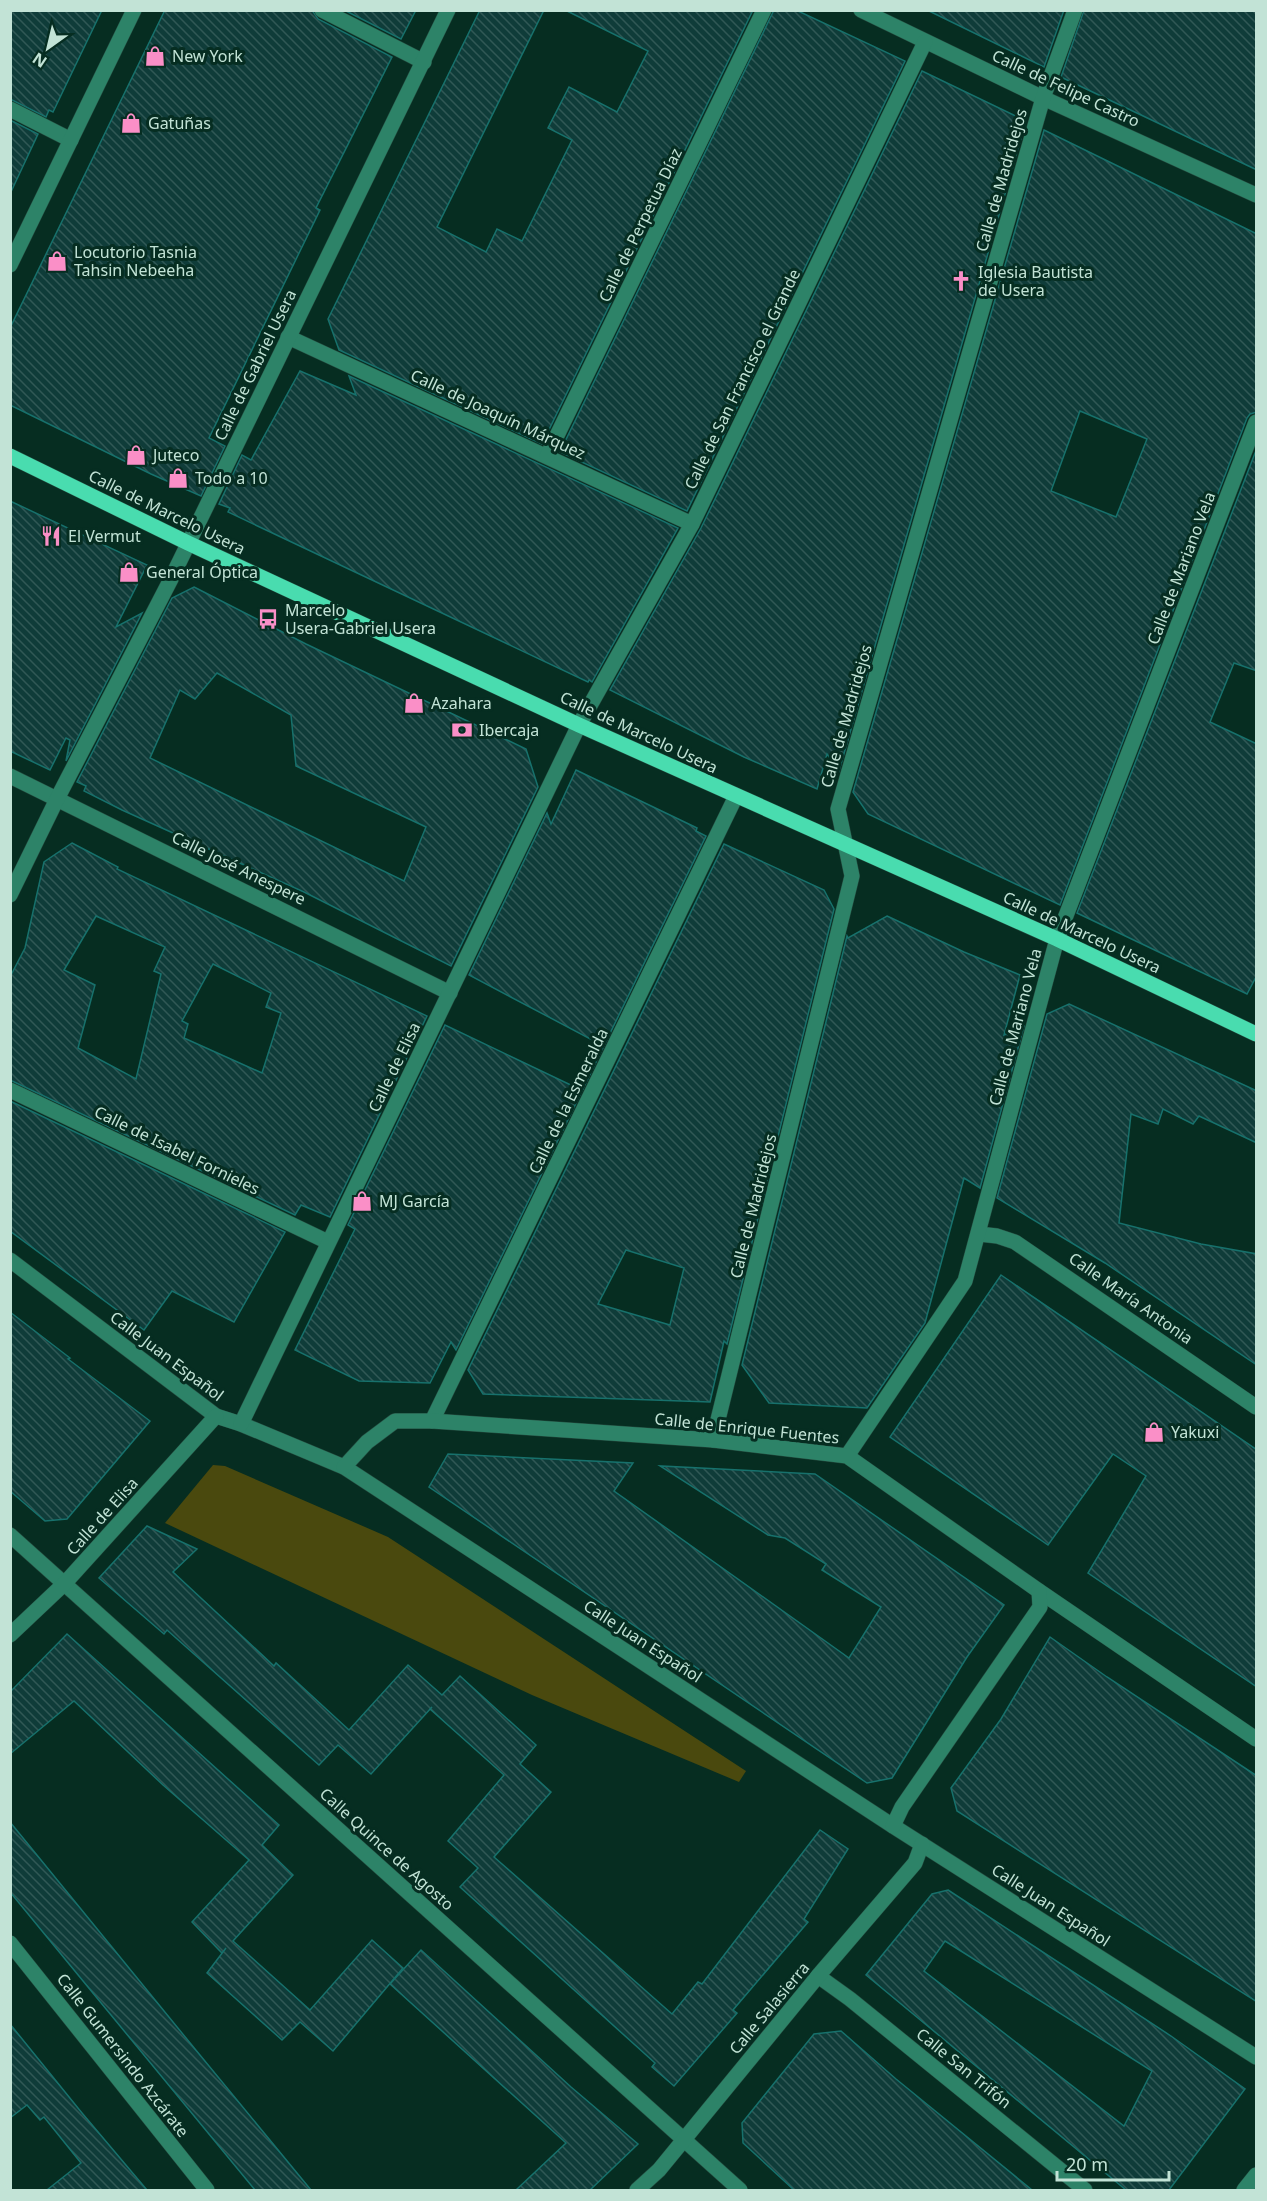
<svg xmlns="http://www.w3.org/2000/svg" width="1267" height="2201" font-family="'Noto Sans',sans-serif">
  <defs>
    <pattern id="building-back-hatch" width="6" height="6" patternUnits="userSpaceOnUse" patternTransform="scale(1.5)"><rect width="6" height="6" fill="#0f3c39"/><path d="M-1 5l2 2M0 0l6 6M5-1l2 2" fill="none" stroke="#305855"/></pattern>
  </defs>
  <rect width="100%" height="100%" fill="#062d21"/>
  <polygon fill="#4a490e" points="213,1465 225,1466 388,1537 746,1771 739,1782 532,1695 165,1523"/>
  <g fill="url(#building-back-hatch)" stroke="#17716c" stroke-width="1.5" fill-rule="evenodd">
    <polygon points="10,10 102,10 53,112 49,110 46,117 10,99"/>
    <polygon points="165,10 312,10 318,19 392,57 316,208 320,210 209,438 225,446 201,496 151,474 10,405 10,328"/>
    <polygon points="344,10 416,10 401,39"/>
    <polygon points="480,10 544,10 437,227 486,252 497,229 522,241 572,140 548,128 569,87 617,112 648,51 565,10 753,10 542,444 339,350 328,319"/>
    <polygon points="774,10 796,10 905,61 687,511 560,452"/>
    <polygon points="927,10 1064,10 1044,67"/>
    <polygon points="1084,10 1257,10 1257,170 1061,77"/>
    <polygon points="922,71 1026,121 839,771 827,754 817,789 744,757 610,690 701,528"/>
    <polygon points="10,120 38,134 10,194"/>
    <path d="M1044,130L1257,234V412L1250,414L1247,418L1060,905L868,814L853,792ZM1080,411L1147,439L1116,517L1051,491Z"/>
    <polygon points="300,371 356,395 349,376 678,528 592,682 589,680 588,682 266,530 228,512 230,508 219,504 242,455 251,460"/>
    <polygon points="1257,448 1257,671 1234,663 1210,722 1257,744 1257,975 1247,994 1077,913"/>
    <polygon points="10,501 147,565 116,627 142,613 66,761 70,740 66,738 50,770 10,751"/>
    <path d="M194,587L306,644L526,749L538,787L451,966L304,892L122,810L84,791L86,786L77,782L172,598ZM217,673L291,715L296,766L426,827L404,881L150,758L180,690L195,699Z"/>
    <polygon points="576,770 697,828 696,831 706,836 456,1350 451,1342 430,1383 359,1381 295,1350 355,1229 348,1225 445,1025 577,1088 600,1044 469,975 547,813 551,824"/>
    <path d="M72,843L118,867L117,869L427,1016L330,1217L301,1205L295,1215L10,1080V977L25,948L44,862ZM96,916L165,947L154,971L161,974L136,1079L78,1048L95,985L64,970ZM213,964L271,993L266,1007L281,1013L262,1073L184,1038L188,1024L182,1021Z"/>
    <path d="M724,844L824,890L834,909L727,1344L724,1341L710,1402L483,1394L468,1370ZM626,1250L684,1268L670,1325L598,1304Z"/>
    <polygon points="887,916 964,952 1020,975 1004,1035 1024,1026 980,1188 964,1178 925,1323 867,1408 769,1403 742,1365 847,936 848,938"/>
    <polygon points="1069,1004 1257,1091 1257,1143 1199,1116 1193,1124 1163,1109 1158,1124 1131,1114 1119,1223 1201,1244 1257,1254 1257,1365 1105,1263 997,1198 1047,1014"/>
    <polygon points="10,1101 285,1232 234,1322 172,1291 144,1330 10,1231"/>
    <polygon points="1001,1275 1257,1450 1257,1687 1088,1573 1146,1476 1113,1454 1048,1545 890,1437"/>
    <polygon points="10,1312 70,1358 68,1359 150,1421 67,1519 45,1521 10,1491"/>
    <polygon points="448,1454 633,1463 614,1491 849,1658 881,1607 822,1570 826,1564 785,1538 768,1535 660,1466 815,1474 1004,1605 967,1657 892,1778 867,1783 429,1487"/>
    <polygon points="147,1526 197,1549 173,1572 274,1666 276,1663 349,1730 408,1665 442,1695 460,1676 536,1745 520,1764 551,1792 494,1857 672,2014 698,1982 702,1984 820,1830 848,1849 804,1919 808,1922 733,2010 737,2013 674,2086 652,2067 655,2063 460,1887 478,1868 448,1841 504,1775 430,1709 432,1707 371,1774 338,1745 319,1765 167,1630 164,1634 99,1578"/>
    <polygon points="67,1634 279,1825 262,1845 293,1875 233,1941 310,2010 372,1940 403,1968 333,2051 300,2022 282,2040 207,1973 226,1948 222,1953 192,1922 249,1860 163,1785 74,1701 10,1754 10,1692"/>
    <polygon points="1050,1637 1107,1677 1257,1776 1257,2002 957,1811 951,1788 1001,1719"/>
    <polygon points="10,1822 195,2049 311,2190 255,2190 97,1998 10,1892"/>
    <path d="M948,1890L1171,2036L1245,2089L1169,2190H1126L866,1975L932,1894ZM945,1941L1152,2071L1124,2126L924,1971Z"/>
    <polygon points="421,1950 571,2087 638,2144 590,2190 516,2190 566,2143 390,1984"/>
    <polygon points="10,2024 82,2113 147,2190 47,2190 81,2163 44,2117 40,2120 27,2105 10,2118"/>
    <polygon points="841,2031 896,2079 1032,2190 794,2190 743,2143 742,2123 814,2034"/>
  </g>
  <g fill="none" stroke-linecap="round" stroke-linejoin="round">
    <g stroke="#244a3e" stroke-width="16">
      <g id="minor">
        <polyline points="322,10 424,62"/>
        <polyline points="861,10 1043,98 1256,195"/>
        <polyline points="10,109 71,140"/>
        <polyline points="10,265 134,10"/>
        <polyline points="288,337 692,524"/>
        <polyline points="547,456 764,10"/>
        <polyline points="10,776 450,993"/>
        <polyline points="10,895 57,799 171,579 448,10"/>
        <polyline points="10,1090 328,1242"/>
        <polyline points="979,1234 997,1236 1015,1242 1256,1407"/>
        <polyline points="10,1260 216,1416 241,1424 344,1467 893,1826 1256,2057"/>
        <polyline points="432,1421 736,796"/>
        <polyline points="241,1424 579,725 692,524 925,42"/>
        <polyline points="713,1440 852,876 838,809 1043,98 1075,10"/>
        <polyline points="847,1456 965,1281 1057,939 1256,422"/>
        <polyline points="344,1467 367,1442 395,1421 432,1421 713,1440 847,1456 1039,1591 1256,1739"/>
        <polyline points="10,1535 740,2190"/>
        <polyline points="10,1635 65,1583 216,1416"/>
        <polyline points="893,1826 902,1807 1040,1607 1039,1591"/>
        <polyline points="10,1943 207,2190"/>
        <polyline points="818,1976 850,1999 1085,2190"/>
        <polyline points="637,2190 659,2170 818,1976 915,1863 922,1844"/>
        <polyline points="1244,2190 1256,2175"/>
      </g>
    </g>
    <g stroke="#244a3e" stroke-width="16">
      <polyline id="major" points="10,456 188,543 579,725 1057,939 1256,1034"/>
    </g>
    <use href="#minor" stroke="#2d8368" stroke-width="15"/>
    <use href="#major" stroke="#49dcaf" stroke-width="15"/>
  </g>
  <defs>
    <g id="shop-bare" transform="scale(1.62)"><path d="M-5-2.5h2.3a2.7 3.5 0 0 1 5.4 0H5L5.5 6h-11ZM-1.5-2.5h3a1.5 2.3 0 0 0-3 0Z" fill="#fa8fc7" stroke="#062d21" stroke-width="2.5" paint-order="stroke"/></g>
    <g id="church-bare" transform="scale(1.62)"><path d="M-1.2-6h2.4v3.5h3.3v2.4h-3.3V6h-2.4V-.1h-3.3v-2.4h3.3Z" fill="#fa8fc7" stroke="#062d21" stroke-width="2.5" paint-order="stroke"/></g>
    <g id="restaurant-bare" transform="scale(1.62)"><path d="M-5-6h1v4h1v-4h1v4h1v-4h1v5L-1.5 .5V6h-2V.5L-5-1ZM5-6V6H3V1.5H1.5Q1.5-4 5-6Z" fill="#fa8fc7" stroke="#062d21" stroke-width="2.5" paint-order="stroke"/></g>
    <g id="bus-bare" transform="scale(1.62)"><path d="M-5-6H5V4H4V6H2V4H-2V6H-4V4H-5ZM-3.5-4V0h7V-4ZM-3.5 1.2v1.5H-2V1.2ZM2 1.2v1.5H3.5V1.2Z" fill="#fa8fc7" stroke="#062d21" stroke-width="2.5" paint-order="stroke"/></g>
    <g id="bank-bare" transform="scale(1.62)"><path d="M-6-4H6V4H-6ZM0-2.3a2.3 2.3 0 1 0 0 4.6a2.3 2.3 0 1 0 0-4.6Z" fill="#fa8fc7" stroke="#062d21" stroke-width="2.5" paint-order="stroke"/></g>
  </defs>
  <g fill-rule="evenodd">
    <use href="#shop-bare" x="155" y="56"/>
    <use href="#shop-bare" x="131" y="123"/>
    <use href="#shop-bare" x="57" y="261"/>
    <use href="#church-bare" x="961" y="281"/>
    <use href="#shop-bare" x="136" y="455"/>
    <use href="#shop-bare" x="178" y="478"/>
    <use href="#restaurant-bare" x="51" y="536"/>
    <use href="#shop-bare" x="129" y="572"/>
    <use href="#bus-bare" x="268" y="619"/>
    <use href="#shop-bare" x="414" y="703"/>
    <use href="#bank-bare" x="462" y="730"/>
    <use href="#shop-bare" x="362" y="1201"/>
    <use href="#shop-bare" x="1154" y="1432"/>
  </g>
  <g text-anchor="middle" stroke-width="6" stroke-linejoin="round" paint-order="stroke">
    <g font-size="16" fill="#c2e3d6" stroke="#062d21" text-anchor="start">
      <text x="172" y="62">New York</text>
      <text x="148" y="129">Gatuñas</text>
      <text x="74" y="258">Locutorio Tasnia<tspan x="74" dy="18">Tahsin Nebeeha</tspan></text>
      <text x="978" y="278">Iglesia Bautista<tspan x="978" dy="18">de Usera</tspan></text>
      <text x="153" y="461">Juteco</text>
      <text x="195" y="484">Todo a 10</text>
      <text x="68" y="542">El Vermut</text>
      <text x="146" y="578">General Óptica</text>
      <text x="285" y="616">Marcelo<tspan x="285" dy="18">Usera-Gabriel Usera</tspan></text>
      <text x="431" y="709">Azahara</text>
      <text x="479" y="736">Ibercaja</text>
      <text x="379" y="1207">MJ García</text>
      <text x="1171" y="1438">Yakuxi</text>
    </g>
    <g font-size="16" fill="#c2e3d6" stroke="#062d21">
      <text transform="translate(1066 88) rotate(25)" y="6">Calle de Felipe Castro</text>
      <text transform="translate(1001 180) rotate(-74)" y="6">Calle de Madridejos</text>
      <text transform="translate(640 225) rotate(-64)" y="6">Calle de Perpetua Díaz</text>
      <text transform="translate(255 365) rotate(-64)" y="6">Calle de Gabriel Usera</text>
      <text transform="translate(742 379) rotate(-64)" y="6">Calle de San Francisco el Grande</text>
      <text transform="translate(498 414) rotate(25)" y="6">Calle de Joaquín Márquez</text>
      <text transform="translate(167 512) rotate(26)" y="6">Calle de Marcelo Usera</text>
      <text transform="translate(1181 568) rotate(-69)" y="6">Calle de Mariano Vela</text>
      <text transform="translate(846 716) rotate(-74)" y="6">Calle de Madridejos</text>
      <text transform="translate(639 732) rotate(25)" y="6">Calle de Marcelo Usera</text>
      <text transform="translate(239 868) rotate(26)" y="6">Calle José Anespere</text>
      <text transform="translate(1082 932) rotate(25)" y="6">Calle de Marcelo Usera</text>
      <text transform="translate(1015 1027) rotate(-75)" y="6">Calle de Mariano Vela</text>
      <text transform="translate(394 1067) rotate(-64)" y="6">Calle de Elisa</text>
      <text transform="translate(568 1101) rotate(-64)" y="6">Calle de la Esmeralda</text>
      <text transform="translate(177 1150) rotate(26)" y="6">Calle de Isabel Fornieles</text>
      <text transform="translate(753 1206) rotate(-76)" y="6">Calle de Madridejos</text>
      <text transform="translate(1131 1298) rotate(35)" y="6">Calle María Antonia</text>
      <text transform="translate(167 1356) rotate(37)" y="6">Calle Juan Español</text>
      <text transform="translate(747 1428) rotate(6)" y="6">Calle de Enrique Fuentes</text>
      <text transform="translate(102 1516) rotate(-48)" y="6">Calle de Elisa</text>
      <text transform="translate(643 1641) rotate(33)" y="6">Calle Juan Español</text>
      <text transform="translate(387 1849) rotate(42)" y="6">Calle Quince de Agosto</text>
      <text transform="translate(1051 1905) rotate(33)" y="6">Calle Juan Español</text>
      <text transform="translate(769 2008) rotate(-50)" y="6">Calle Salasierra</text>
      <text transform="translate(123 2055) rotate(52)" y="6">Calle Gumersindo Azcárate</text>
      <text transform="translate(964 2068) rotate(39)" y="6">Calle San Trifón</text>
    </g>
  </g>
  <rect width="1267" height="2201" fill="none" stroke="#c2e3d6" stroke-width="24"/>
  <g transform="translate(48 48) rotate(214)" stroke="#062d21" stroke-width="4.5" paint-order="stroke">
  <path d="M0-4.5L10 22L0 15L-10 22Z" fill="#c2e3d6"/>
  <text y="-9" font-size="16" font-weight="bold" text-anchor="middle" fill="#c2e3d6">N</text>
  </g>
  <path d="M1057 2171v9h112v-9" fill="none" stroke="#c2e3d6" stroke-width="3"/>
  <text x="1066" y="2171" font-size="18" fill="#c2e3d6" stroke="#062d21" stroke-width="4.5" paint-order="stroke">20 m</text>
</svg>
